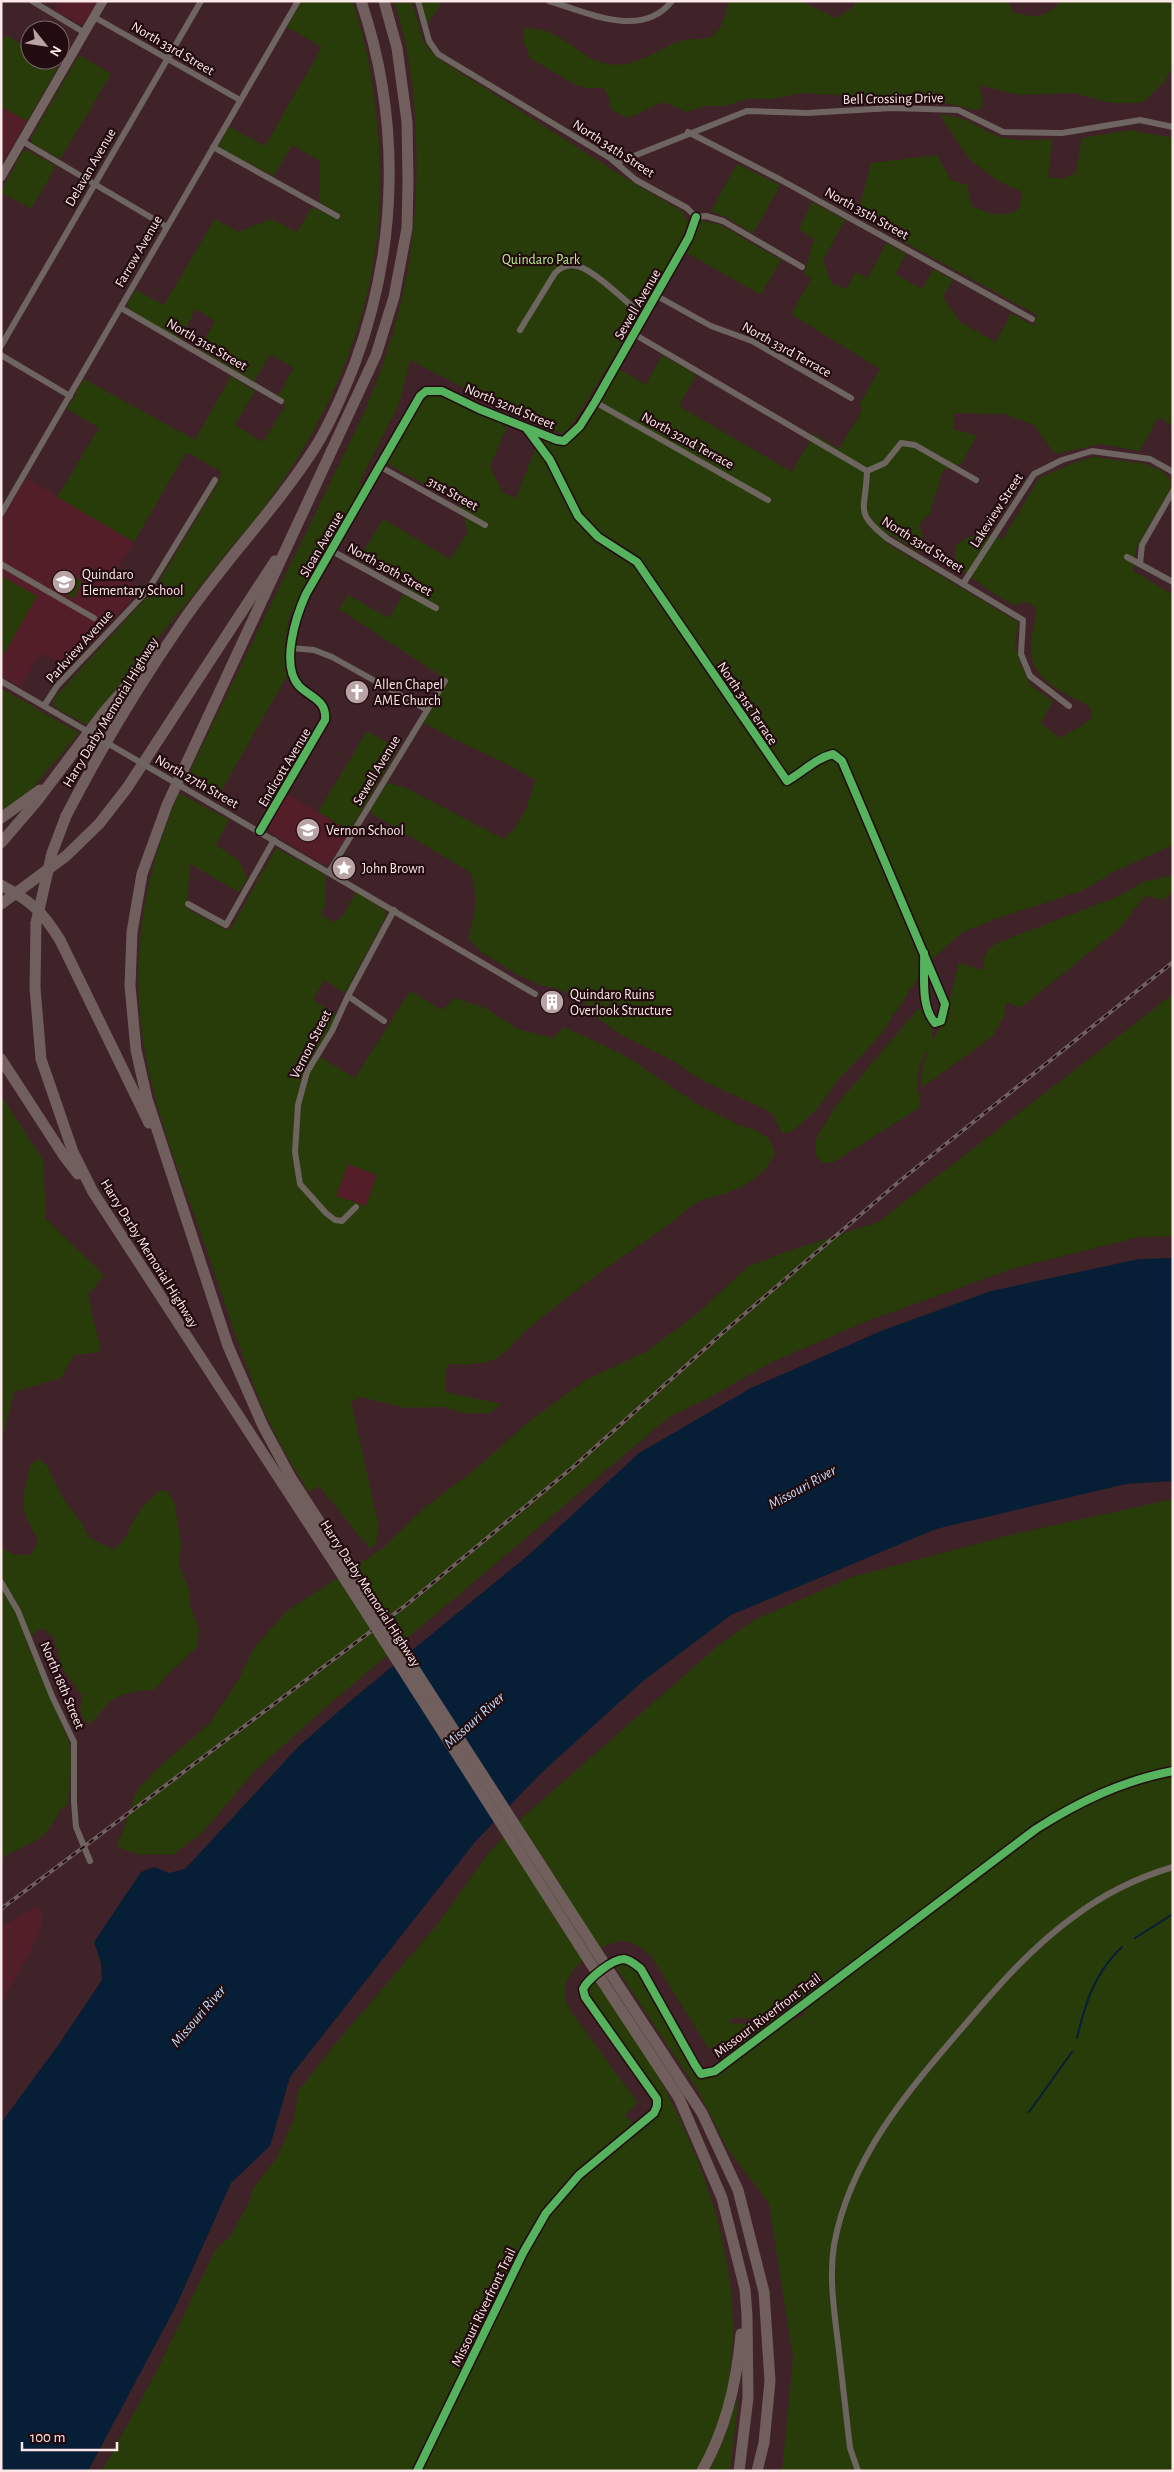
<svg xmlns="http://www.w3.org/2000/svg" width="1174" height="2472" font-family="'Alegreya Sans',sans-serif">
  <rect width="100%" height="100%" fill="#3f2328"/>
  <g fill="#531e27">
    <polygon points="59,1 97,1 84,23 80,24 54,10"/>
    <polygon points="3,108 27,121 1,164 1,111"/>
    <polygon points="26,478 134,542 115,574 141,590 68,668 40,653 20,687 1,676 1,521"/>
    <polygon points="287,794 350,831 330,863 323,864 270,832 268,825"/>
    <polygon points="348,1164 377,1175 366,1206 336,1196"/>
    <polygon points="37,1906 42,1912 42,1925 36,1940 1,2004 1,1927"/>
  </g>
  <g fill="#283c0a" fill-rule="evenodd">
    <path d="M302,1H352C368,43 374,90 378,134C390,266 351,384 275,492C257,518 236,541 216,566C174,619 130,672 87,725L59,710L53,703L55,697L156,587L218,483L221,472L191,454H185L134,542L57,497L99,428L67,409L84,379L195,440L231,376L255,391L235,425L263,442L284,408L285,401L278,396L294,368L270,354L254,382L199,349L215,321L196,309L179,339L131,311L127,304L136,290L164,305L215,219L238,232L271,219L297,232L312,207L339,220L341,215L319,202L320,161L292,145L274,176L220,148L219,145L229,127L265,146L322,47L287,27Z"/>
    <path d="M394,1H412L423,41L436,57L622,176L683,212L688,224L671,263L572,425L562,434L505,409L410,360L399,404L359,483L362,485L289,618L286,635L288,674L216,800L185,781L363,415C406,315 422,226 415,116C412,75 407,40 394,1Z"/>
    <polygon points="421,1 443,1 427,25"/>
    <path d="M729,1H801L836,18L853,7L856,1H1008L1012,12C1034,17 1044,21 1060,1H1173V65L1165,81L1142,103H1110L1074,93L1019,95L978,85L983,99L982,108L975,110L926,98L900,102L868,100L851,96L801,93L774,99H746L726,106H704L687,112L664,102C653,105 634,118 626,117C621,116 615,111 611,109L608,96L604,88H586L572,83L530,58L524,42L523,29C563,24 580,65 616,65C638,65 661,48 680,41C689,38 698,40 707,38C722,35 725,14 729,1Z"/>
    <polygon points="6,35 30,50 30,60 47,60 58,67 27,121 4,108 1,111 1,44"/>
    <polygon points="79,55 111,74 60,159 32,143 31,138"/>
    <path d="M940,115C970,116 976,129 1001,137C1017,142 1035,140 1052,139L1048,177L1063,179L1076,172L1082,138L1130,130L1173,138V426L1158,417L1140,451L1100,444L1055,454L1034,425L1004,414L954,413L953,429L977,436L961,464L943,470L929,515L919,524L924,540L918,552L891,535L886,543L1018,622L1015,646L1021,665L1030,685L1053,701L1041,723L1060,738C1071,730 1083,727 1092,717L1090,707C1067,694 1031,681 1031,650C1030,636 1036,624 1036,608L1028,602L1014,605L996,595L961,570L955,557L956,545C975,532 981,533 1003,539L1039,478L1076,462L1095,457L1147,464L1163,472L1170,479L1171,487L1135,550L1134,571L1173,595V845L1113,872L1084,890L995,919L961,933L928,963L879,1037L838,1080L818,1108L794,1130L783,1134L771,1112L703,1081L675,1062L620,1034L599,1019L581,998L558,989L540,985L515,973L483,953L468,939C475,915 479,896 470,872L374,815L371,812V808L387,783L404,787L504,839C521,826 530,801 535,780C499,757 459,744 423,722L449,681L339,609L348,595L389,618L407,587L358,560L383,519L450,559L468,532L460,504L386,463L420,401L429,396H443L508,424L490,466L502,492L516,498L540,436C546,439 555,445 562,445C582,445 609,386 619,369L646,385L662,355L696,375L679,406L792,472L814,434L839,449L862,411L860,403L880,369L791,314L812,278L804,274L814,240L799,229L812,202L845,220L823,260L831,283L846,289L856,272L868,278L886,243L906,254L895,274L922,289L933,269L953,280L943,297L960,322L996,342L1011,313L1034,326L1037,315L857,216L871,163L937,155L951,180L967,185L971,205C987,214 1003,218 1019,209L1022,192L998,181L970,160Z"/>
    <polygon points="26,150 56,166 31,209 1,192 21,154"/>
    <polygon points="737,164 780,185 753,234 726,217 711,211"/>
    <polygon points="701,221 719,224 781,260 761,295 687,253"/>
    <polygon points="73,575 82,582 75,596 72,598 54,587 60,576"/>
    <polygon points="1,576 37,596 1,659"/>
    <polygon points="2,689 79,733 32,789 1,811"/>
    <polygon points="367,731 398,749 350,831 318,812"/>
    <path d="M179,793L229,820L216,845L239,861L247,879L239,892L190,864L187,909L227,930H230L276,848L326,875L325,907L321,915L334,922L342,917L356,892L386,911L385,918L345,993L324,980L313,1000L336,1014L332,1025L313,1057L318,1056L355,1078L410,991L442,1010L455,998L485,1008L518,1029L553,1038L564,1027L626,1056L692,1101L739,1125L757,1131L769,1139L775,1152C767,1174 746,1186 724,1194C715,1197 704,1198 696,1203C680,1214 666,1228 650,1238C608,1266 567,1296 528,1329C518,1337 509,1351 497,1358C487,1364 461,1365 449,1364L446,1370V1392L501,1404L490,1413H463L445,1407L405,1408L361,1397L351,1401L378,1524L376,1544L370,1549L319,1486L309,1492C292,1465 274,1436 262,1406C242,1357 226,1306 209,1257C189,1198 164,1138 150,1077C127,978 139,885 179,793ZM348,1164L377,1175L366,1206L336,1196Z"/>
    <path d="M1169,876L1173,877V891L1164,900L1145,896L1120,928L1020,1008L1007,1002L1004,1016L992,1037L921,1088V1073L930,1045C923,1057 917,1069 917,1084C917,1094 922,1096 919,1108L832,1163H823L816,1156V1139L834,1108L918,1009L926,1010L933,1016L932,1040L944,1022L959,963L983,970C983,958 985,952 995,944L1119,896L1143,882Z"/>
    <polygon points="1173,994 1173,1236 1140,1237 1014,1268 867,1321 772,1362 714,1395 669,1417 326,1707 253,1773 202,1833 172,1855 136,1854 117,1847 137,1790 160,1766 209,1724 239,1679 254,1648 287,1611 383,1548 424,1508 477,1468 528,1422 586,1380 647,1351 698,1313 747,1267 783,1253 878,1222"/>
    <polygon points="1,1095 43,1160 46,1219 104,1275 88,1295 101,1352 74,1355 61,1378 14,1392 1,1443"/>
    <path d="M39,1459L47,1466L62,1497L83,1525L88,1537L112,1549C130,1540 126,1531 137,1515C144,1505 151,1497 162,1490L168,1492L174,1501L181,1543L179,1566L190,1592V1606L199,1629L197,1647L167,1675L155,1690C139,1690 122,1692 109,1703C102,1709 98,1718 90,1724L84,1720L80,1710L82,1696L62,1667L53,1637L44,1629L36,1631L26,1641L70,1744L71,1764L68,1805L59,1810C49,1839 32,1842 6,1855L1,1860V1548L16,1555H29L35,1549L38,1539C18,1508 22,1498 31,1464Z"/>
    <path d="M1173,1499V2471H782L793,2358L769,2204L727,2148L697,2089L615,1966L625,1961L636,1968L698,2073L703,2077L713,2074L784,2021L802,2017L811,2000L808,1997C792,2008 754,2024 735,2017L729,2023L744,2024L785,2014L735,2051L726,2040L709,2049L651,1956C644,1949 635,1942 624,1941C614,1940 603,1947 595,1952C574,1966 557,1982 569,2009L638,2103L625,2115L638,2129L658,2112L661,2101L588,1996V1985L595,1978C620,2017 649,2056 669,2097C726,2209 766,2356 695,2471H102L158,2369L216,2248L229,2238L249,2203L253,2189L277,2157L294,2119L298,2091L336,2043L436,1926L490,1851L524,1816L720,1644L754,1620L852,1577L1014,1534Z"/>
    <polygon points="736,2401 738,2402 730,2471 709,2471 722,2444"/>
  </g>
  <polygon fill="#071e37" points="1173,1258 1173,1481 1126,1484 936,1529 731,1615 643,1681 540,1774 475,1842 290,2077 270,2146 231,2183 176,2306 88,2471 1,2471 1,2123 59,2044 102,1980 101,1963 94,1942 141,1872 154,1867 169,1873 185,1869 299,1746 355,1697 532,1552 639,1453 751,1388 881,1331 991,1291 1139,1259"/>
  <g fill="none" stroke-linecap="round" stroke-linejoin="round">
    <g stroke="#071e37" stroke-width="2">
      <polyline points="1135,1938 1173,1914"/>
      <path d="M1077,2038C1085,2003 1095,1972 1122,1947"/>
      <polyline points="1029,2112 1072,2052"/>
    </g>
    <g stroke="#6e6560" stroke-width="6">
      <polyline points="32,1 85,33"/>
      <polyline points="418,1 429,41 438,54 610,158 636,180 687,208 696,217"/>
      <path d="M549,1C586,12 642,40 672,1"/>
      <polyline points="94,17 240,100"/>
      <polyline points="688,132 781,180 1032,319"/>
      <polyline points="22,141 167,227"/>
      <polyline points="213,147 337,216"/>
      <polyline points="616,163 747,111 807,113 892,108 958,110 1003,132 1062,133 1140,120 1173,127"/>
      <polyline points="696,217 706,216 723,221 802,267"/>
      <polyline points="657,296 711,326 752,341 851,398"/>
      <polyline points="121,308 281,401"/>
      <path d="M520,330L555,273C561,267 569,264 577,266C593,269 630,305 644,317"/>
      <polyline points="634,334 867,471"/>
      <polyline points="1,346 201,1"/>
      <polyline points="1,355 70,396"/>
      <polyline points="595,402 768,500"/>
      <path d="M526,428L550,460L578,516L598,537L637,562L787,781C803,772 816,758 833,754L842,761L945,1004L941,1021L935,1023C920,1006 925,975 924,953"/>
      <polyline points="379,466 485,525"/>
      <path d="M867,471C866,511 853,511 888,539L1023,620L1021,654L1030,676L1069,706"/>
      <polyline points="867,471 885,463 901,443 915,445 976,480"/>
      <polyline points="1,514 298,1"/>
      <polyline points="332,551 436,608"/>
      <polyline points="1127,557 1173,582"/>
      <polyline points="1,564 94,618"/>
      <polyline points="1140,564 1142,545 1173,491"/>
      <polyline points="963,584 1034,474 1062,460 1092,451 1150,459 1173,472"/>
      <polyline points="291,648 314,650 332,657 427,710"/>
      <polyline points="1,681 56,713"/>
      <polyline points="44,706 57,686 148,590 215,480"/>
      <polyline points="208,802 535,994"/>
      <path d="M260,831L325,720C327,700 311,698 299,686C280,665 296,616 306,594L420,396L426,391H442L479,409L557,440L564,441L580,426L595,402L689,237L696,217"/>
      <polyline points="329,872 445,681"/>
      <polyline points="188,904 226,925 274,840"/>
      <polyline points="348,996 384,1021"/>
      <polyline points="356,1207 342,1221 335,1220 326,1213 300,1184 295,1152 298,1105 307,1072 332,1031 348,996 394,910"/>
      <polyline points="1,1582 18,1611 52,1696 74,1742 74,1802 76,1827 90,1861"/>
      <path d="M858,2471L850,2448C846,2413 842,2378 838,2343C834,2310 829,2277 834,2245C850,2158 907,2092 963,2027C996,1988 1031,1948 1072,1918C1102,1895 1136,1878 1173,1867"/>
    </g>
    <polyline stroke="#736662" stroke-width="9" points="1,177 103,1"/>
    <g stroke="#715f5d" stroke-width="11">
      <path d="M66,816C100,750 139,685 181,624C223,562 276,509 316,446C332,420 344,391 355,363C398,247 401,119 361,1"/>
      <polyline points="1,818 40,790"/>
      <polyline points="1,843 37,801 104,712 156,652"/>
      <polyline points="1,904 66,856 99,824 127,788 275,561"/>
      <polyline points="36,923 35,988 41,1059 73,1152 93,1192 346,1581"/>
      <polyline points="60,940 149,1123"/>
      <polyline points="1,1059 64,1156 78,1174"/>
      <polyline points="354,1575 291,1478 263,1426 228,1346 147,1099 136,1050 130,986 132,932 142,874 167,805 376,355 394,297 407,228 408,180 407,122 397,48 384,1"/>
      <polyline points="611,1974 702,2113 738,2190 764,2292 770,2381 764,2443 757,2471"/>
      <polyline points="602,1981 679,2098 722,2198 745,2289 747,2315 748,2398 739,2471"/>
      <path d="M702,2471C726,2429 737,2381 741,2334"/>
    </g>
    <g stroke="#716061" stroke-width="4">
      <polyline id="rail" points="1,1909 406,1605 572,1468 727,1329 901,1180 1173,962"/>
    </g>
    <use href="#rail" stroke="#220c0f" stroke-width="2" stroke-dasharray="5.5" stroke-linecap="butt"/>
    <polyline stroke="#6e6560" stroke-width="6" points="56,713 208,802"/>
    <g stroke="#715f5d" stroke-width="11">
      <path d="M1,885C31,901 42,911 60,940"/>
      <polyline points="36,923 52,853 66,816"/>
      <polyline points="354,1575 611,1974"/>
      <polyline points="346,1581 602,1981"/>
    </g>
    <g stroke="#220c0f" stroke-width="11">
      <g id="cycleway">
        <path d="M527,429L550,460L578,516L598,537L637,562L787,781C803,772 816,758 833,754L842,761L945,1004L941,1021L935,1023C920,1006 925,975 924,953"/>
        <path d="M260,831L325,720C327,700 311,698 299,686C280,665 296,616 306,594L420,396L426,391H442L479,409L557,440L564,441L580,426L595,402L689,237L696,217"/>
        <path d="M417,2471L523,2253L546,2213L579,2175L654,2113L657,2106V2099L585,1997L583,1989C588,1979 612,1959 624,1959C631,1960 636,1965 641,1969L695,2065L701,2074L715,2071L1036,1829C1080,1801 1122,1781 1173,1771"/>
      </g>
    </g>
    <use href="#cycleway" stroke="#56b35d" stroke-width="8"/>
  </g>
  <defs>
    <g id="school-disc" transform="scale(1.25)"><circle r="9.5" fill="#baa3a5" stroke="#220c0f"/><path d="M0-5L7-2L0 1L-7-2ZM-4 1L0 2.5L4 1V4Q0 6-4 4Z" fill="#fff"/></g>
    <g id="church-disc" transform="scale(1.25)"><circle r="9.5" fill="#baa3a5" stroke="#220c0f"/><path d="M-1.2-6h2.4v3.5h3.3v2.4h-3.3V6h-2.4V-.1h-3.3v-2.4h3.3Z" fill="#fff"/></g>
    <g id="sight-disc" transform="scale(1.25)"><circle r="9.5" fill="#baa3a5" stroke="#220c0f"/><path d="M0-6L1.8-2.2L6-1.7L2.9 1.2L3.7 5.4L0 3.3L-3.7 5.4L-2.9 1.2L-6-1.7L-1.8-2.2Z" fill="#fff"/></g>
    <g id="building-disc" transform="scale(1.25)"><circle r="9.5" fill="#baa3a5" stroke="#220c0f"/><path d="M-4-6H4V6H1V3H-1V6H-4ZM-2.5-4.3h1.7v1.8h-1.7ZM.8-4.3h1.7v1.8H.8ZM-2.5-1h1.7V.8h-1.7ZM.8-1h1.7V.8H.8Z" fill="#fff"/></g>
  </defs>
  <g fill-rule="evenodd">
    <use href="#school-disc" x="64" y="582"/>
    <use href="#church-disc" x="357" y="692"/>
    <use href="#school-disc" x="308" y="830"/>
    <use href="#sight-disc" x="344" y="868"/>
    <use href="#building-disc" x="552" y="1002"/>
  </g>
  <g text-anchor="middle" stroke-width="4.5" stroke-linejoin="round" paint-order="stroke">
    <g font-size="14" fill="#fde8e9" stroke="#220c0f">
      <text transform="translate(173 48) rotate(30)" y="5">North 33rd Street</text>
      <text transform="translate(893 98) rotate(-1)" y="5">Bell Crossing Drive</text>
      <text transform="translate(614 148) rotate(33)" y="5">North 34th Street</text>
      <text transform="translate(90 167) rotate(-60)" y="5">Delavan Avenue</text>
      <text transform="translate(867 213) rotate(29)" y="5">North 35th Street</text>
      <text transform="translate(138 251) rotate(-60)" y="5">Farrow Avenue</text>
      <text transform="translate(637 304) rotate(-60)" y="5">Sewell Avenue</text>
      <text transform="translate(207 344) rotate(30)" y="5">North 31st Street</text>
      <text transform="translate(787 349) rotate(29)" y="5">North 33rd Terrace</text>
      <text transform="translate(510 406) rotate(23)" y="5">North 32nd Street</text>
      <text transform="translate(688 440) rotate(29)" y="5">North 32nd Terrace</text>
      <text transform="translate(453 493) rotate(29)" y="5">31st Street</text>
      <text transform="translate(996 510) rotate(-57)" y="5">Lakeview Street</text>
      <text transform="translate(321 544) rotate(-60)" y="5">Sloan Avenue</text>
      <text transform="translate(923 544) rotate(32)" y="5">North 33rd Street</text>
      <text transform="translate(390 569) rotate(29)" y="5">North 30th Street</text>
      <text transform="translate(79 646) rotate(-48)" y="5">Parkview Avenue</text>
      <text transform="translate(748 703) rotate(56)" y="5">North 31st Terrace</text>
      <text transform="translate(110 712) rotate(-59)" y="5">Harry Darby Memorial Highway</text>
      <text transform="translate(284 767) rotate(-59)" y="5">Endicott Avenue</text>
      <text transform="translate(376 770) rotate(-59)" y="5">Sewell Avenue</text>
      <text transform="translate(197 781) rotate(30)" y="5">North 27th Street</text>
      <text transform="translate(310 1044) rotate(-63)" y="5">Vernon Street</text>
      <text transform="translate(150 1253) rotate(58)" y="5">Harry Darby Memorial Highway</text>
      <text transform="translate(371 1593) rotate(57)" y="5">Harry Darby Memorial Highway</text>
      <text transform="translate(63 1685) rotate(67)" y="5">North 18th Street</text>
      <text transform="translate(767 2015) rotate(-37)" y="5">Missouri Riverfront Trail</text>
      <text transform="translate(483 2307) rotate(-64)" y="5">Missouri Riverfront Trail</text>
    </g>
    <g font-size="14" fill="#b7ec8c" stroke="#220c0f">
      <text x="541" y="264">Quindaro Park</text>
    </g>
    <g font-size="14" fill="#fde8e9" stroke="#220c0f" text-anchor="start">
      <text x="82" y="579">Quindaro<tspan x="82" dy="16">Elementary School</tspan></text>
      <text x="374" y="689">Allen Chapel<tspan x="374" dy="16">AME Church</tspan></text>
      <text x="326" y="835">Vernon School</text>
      <text x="362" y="873">John Brown</text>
      <text x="570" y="999">Quindaro Ruins<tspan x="570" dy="16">Overlook Structure</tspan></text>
    </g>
    <g font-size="15" font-style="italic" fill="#c0dcfd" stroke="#220c0f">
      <text transform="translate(802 1487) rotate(-29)" y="5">Missouri River</text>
      <text transform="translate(474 1720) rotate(-42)" y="5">Missouri River</text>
      <text transform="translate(198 2016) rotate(-49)" y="5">Missouri River</text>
    </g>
  </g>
  <rect width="1174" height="2472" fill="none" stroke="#fde8e9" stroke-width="5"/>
  <g transform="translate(45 45) rotate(120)"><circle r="24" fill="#220c0f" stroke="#7a6466"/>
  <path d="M0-4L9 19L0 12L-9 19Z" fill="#baa3a5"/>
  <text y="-8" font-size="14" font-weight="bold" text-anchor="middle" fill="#fde8e9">N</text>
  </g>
  <path d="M22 2442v8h95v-8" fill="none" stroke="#fde8e9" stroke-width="2.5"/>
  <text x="30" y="2442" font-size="15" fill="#fde8e9" stroke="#220c0f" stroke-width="4" paint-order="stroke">100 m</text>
</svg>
